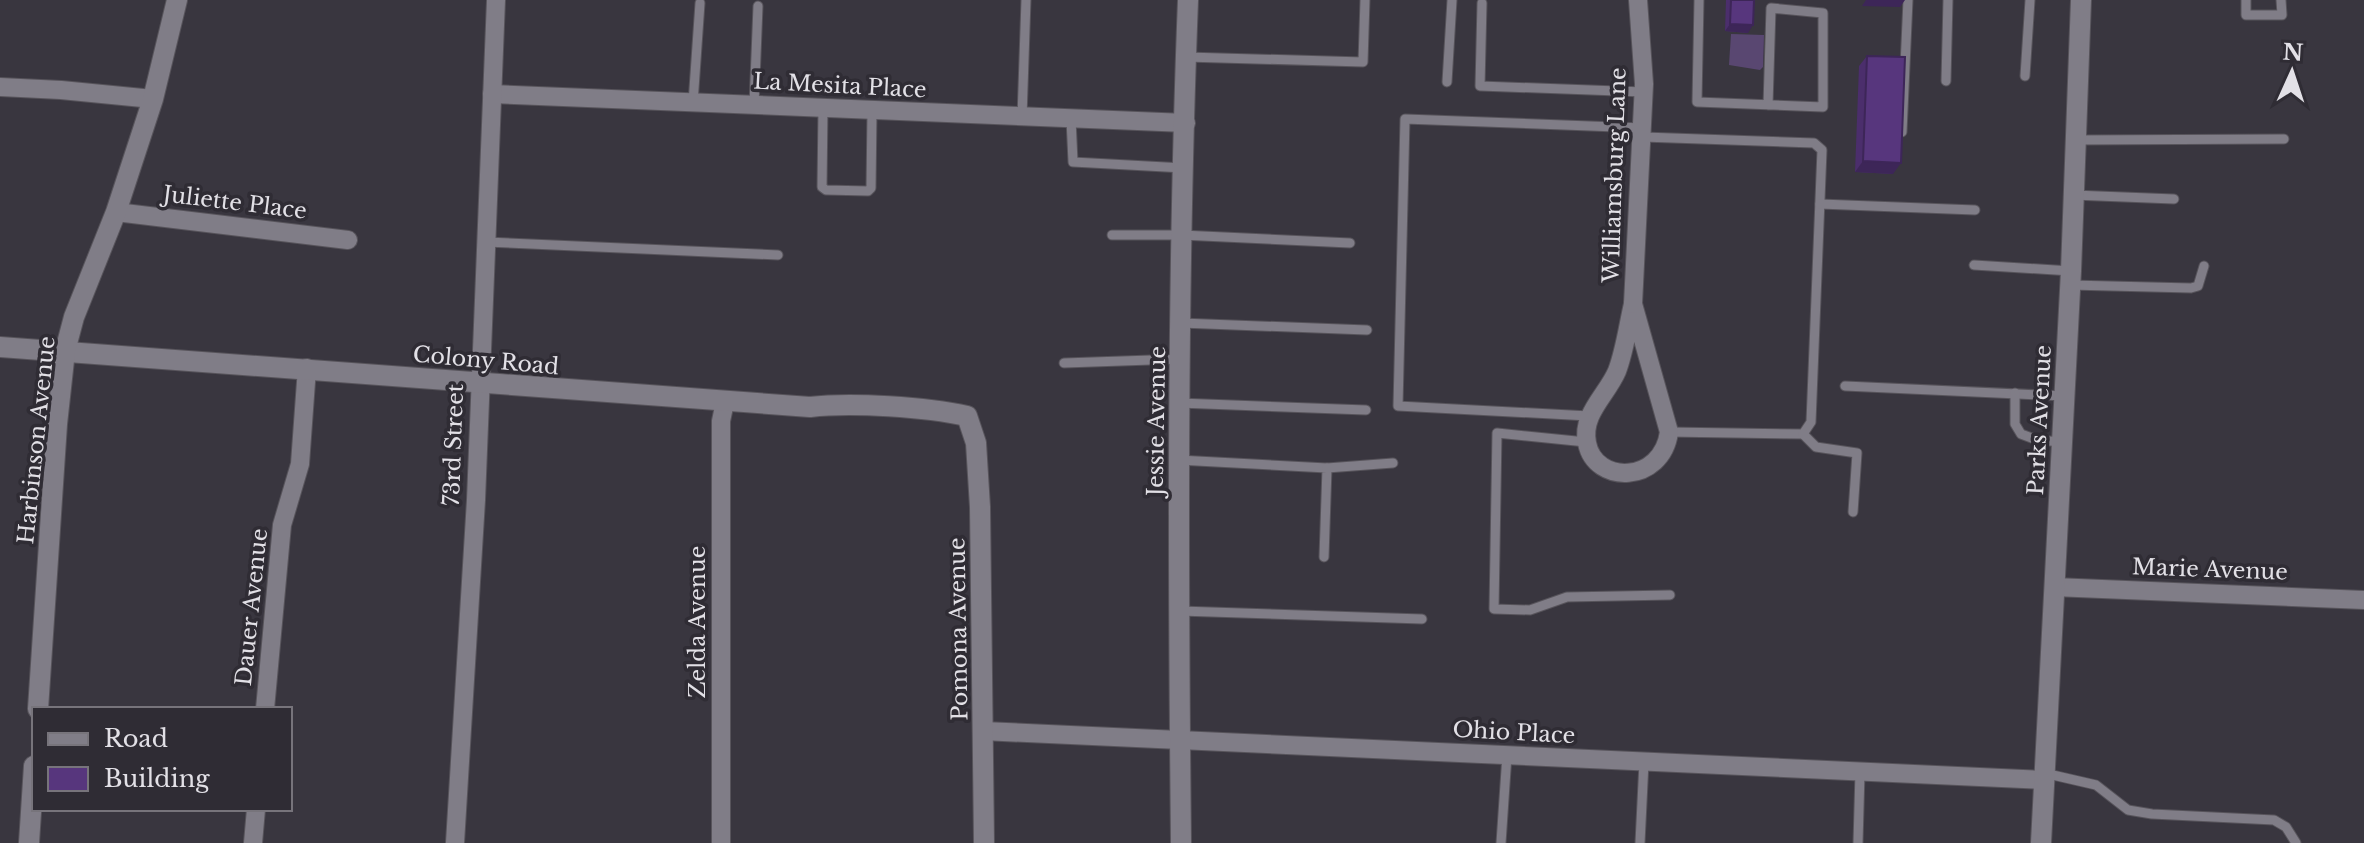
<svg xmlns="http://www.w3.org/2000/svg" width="2364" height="843" font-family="'Libre Baskerville',serif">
  <rect width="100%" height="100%" fill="#39363f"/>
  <polygon fill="#594771" points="1731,34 1764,35 1763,67 1760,70 1729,65"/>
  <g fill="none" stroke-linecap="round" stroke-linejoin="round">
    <g stroke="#57545b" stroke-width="11">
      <g id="service">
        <polyline points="1699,0 1697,102 1823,107 1823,13 1771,8 1768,105"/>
        <polyline points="2246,0 2246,15 2282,15 2281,0"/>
        <polyline points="1482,3 1480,86 1644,92"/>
        <polyline points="1186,57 1363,62 1365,0"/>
        <polyline points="2025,76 2030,0"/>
        <polyline points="1946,81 1948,0"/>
        <polyline points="1447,82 1452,0"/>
        <polyline points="693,103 700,3"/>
        <polyline points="754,105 758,6"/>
        <polyline points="823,108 822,187 826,190 868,191 871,188 872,111"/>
        <polyline points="1022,117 1026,0"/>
        <polyline points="1071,119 1073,162 1184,168"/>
        <polyline points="1902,132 1908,0"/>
        <polyline points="1643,137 1814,143 1822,150 1811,422 1803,434 1669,432"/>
        <polyline points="2075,140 2284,139"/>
        <polyline points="2073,195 2174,199"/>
        <polyline points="1820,204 1975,210"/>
        <polyline points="1112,235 1181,235 1350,243"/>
        <polyline points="486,242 778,255"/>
        <polyline points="1974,265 2071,271"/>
        <polyline points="2070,285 2191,288 2198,286 2204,266"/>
        <polyline points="1181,323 1367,330"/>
        <polyline points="1064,363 1180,359"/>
        <polyline points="1845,386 2064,396"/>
        <polyline points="2015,393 2015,424 2021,434 2037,440 2062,442"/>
        <polyline points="1179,403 1366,410"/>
        <polyline points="1589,416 1398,406 1405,119 1643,128"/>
        <polyline points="1803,434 1816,447 1857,453 1853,512"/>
        <polyline points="1586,442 1497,433 1494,609 1530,610 1567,597 1670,595"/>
        <polyline points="1178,460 1327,468 1324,557"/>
        <polyline points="1327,468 1393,463"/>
        <polyline points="1180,611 1422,619"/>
        <polyline points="2044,773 2096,785 2128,810 2152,814 2274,820 2286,827 2296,843"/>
        <polyline points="1501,843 1507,755"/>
        <polyline points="1640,843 1644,762"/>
        <polyline points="1858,843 1860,772"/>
      </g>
    </g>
    <g stroke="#57545b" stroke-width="20">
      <g id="minor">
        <polyline points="0,87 61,90 153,99"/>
        <polyline points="492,94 1186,123"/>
        <polyline points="116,212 348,240"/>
        <path d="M1633,304L1669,432C1662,484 1595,485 1587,443C1581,414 1607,395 1617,371C1625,350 1628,325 1633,304Z"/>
        <polyline points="1633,304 1644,84 1638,0"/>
        <polyline points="2054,587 2364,600"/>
        <polyline points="265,709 282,525 300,464 307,368"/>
        <polyline points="983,731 2044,780"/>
        <polyline points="253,843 256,809"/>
        <polyline points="455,843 476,500 496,0"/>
        <polyline points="721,843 721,421 725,402"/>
      </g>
    </g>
    <g stroke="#57545b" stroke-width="22">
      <g id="tertiary">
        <path d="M0,347L810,407C851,402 927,407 967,416L976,443L980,507L984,843"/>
        <polyline points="38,709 57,424 65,351 74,317 116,212 153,99 177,0"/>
        <polyline points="29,843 34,766"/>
        <path d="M1181,843C1178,562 1177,281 1188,0"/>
        <polyline points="2041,843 2071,271 2081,0"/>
      </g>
    </g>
    <use href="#service" stroke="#807d87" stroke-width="9"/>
    <use href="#minor" stroke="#807d87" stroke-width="18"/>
    <use href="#tertiary" stroke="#807d87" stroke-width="20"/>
  </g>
  <g fill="#4b2e6c">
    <polygon points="1726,0 1754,0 1748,33 1725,31"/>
    <polygon points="1867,56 1893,174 1855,172 1859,66"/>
  </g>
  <g fill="#3d2658">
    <polygon points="1866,0 1905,0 1900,7 1862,6"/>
    <polygon points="1730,24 1753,25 1748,33 1725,31"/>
    <polygon points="1863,161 1901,163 1893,174 1855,172"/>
  </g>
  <g fill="#57367d" stroke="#3d2658" stroke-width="2">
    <polygon points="1731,0 1754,0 1753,25 1730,24"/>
    <polygon points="1867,56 1905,57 1901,163 1863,161"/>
  </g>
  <g text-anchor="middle" stroke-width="7" stroke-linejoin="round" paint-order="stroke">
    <g font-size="22" fill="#e2e0e6" stroke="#2f2c34">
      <text transform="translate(840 85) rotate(3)" y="8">La Mesita Place</text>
      <text transform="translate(1614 175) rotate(-88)" y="8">Williamsburg Lane</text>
      <text transform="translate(235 202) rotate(7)" y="8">Juliette Place</text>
      <text transform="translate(486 360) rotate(5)" y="8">Colony Road</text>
      <text transform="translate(2039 420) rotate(-87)" y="8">Parks Avenue</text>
      <text transform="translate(1156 421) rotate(-89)" y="8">Jessie Avenue</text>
      <text transform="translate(36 440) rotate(-84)" y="8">Harbinson Avenue</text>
      <text transform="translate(453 445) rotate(-88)" y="8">73rd Street</text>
      <text transform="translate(2210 569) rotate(2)" y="8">Marie Avenue</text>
      <text transform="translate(251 607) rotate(-84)" y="8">Dauer Avenue</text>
      <text transform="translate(697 622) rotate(-90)" y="8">Zelda Avenue</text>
      <text transform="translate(958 629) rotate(-91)" y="8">Pomona Avenue</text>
      <text transform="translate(1514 732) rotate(3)" y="8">Ohio Place</text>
    </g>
  </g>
  <rect x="32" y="707" width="260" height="104" fill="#2f2c34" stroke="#77747b" stroke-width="2"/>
  <rect x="48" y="733" width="40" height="12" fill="#807d87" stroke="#77747b" stroke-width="2"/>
  <text x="104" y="747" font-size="24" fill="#e2e0e6">Road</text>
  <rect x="48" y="767" width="40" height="24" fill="#57367d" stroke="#77747b" stroke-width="2"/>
  <text x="104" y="787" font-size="24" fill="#e2e0e6">Building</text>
  <g transform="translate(2292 72) rotate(3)" stroke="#2f2c34" stroke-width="6" paint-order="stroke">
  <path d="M0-6L14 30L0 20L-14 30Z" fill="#e2e0e6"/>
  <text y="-12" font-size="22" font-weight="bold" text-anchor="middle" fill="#e2e0e6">N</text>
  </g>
</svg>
